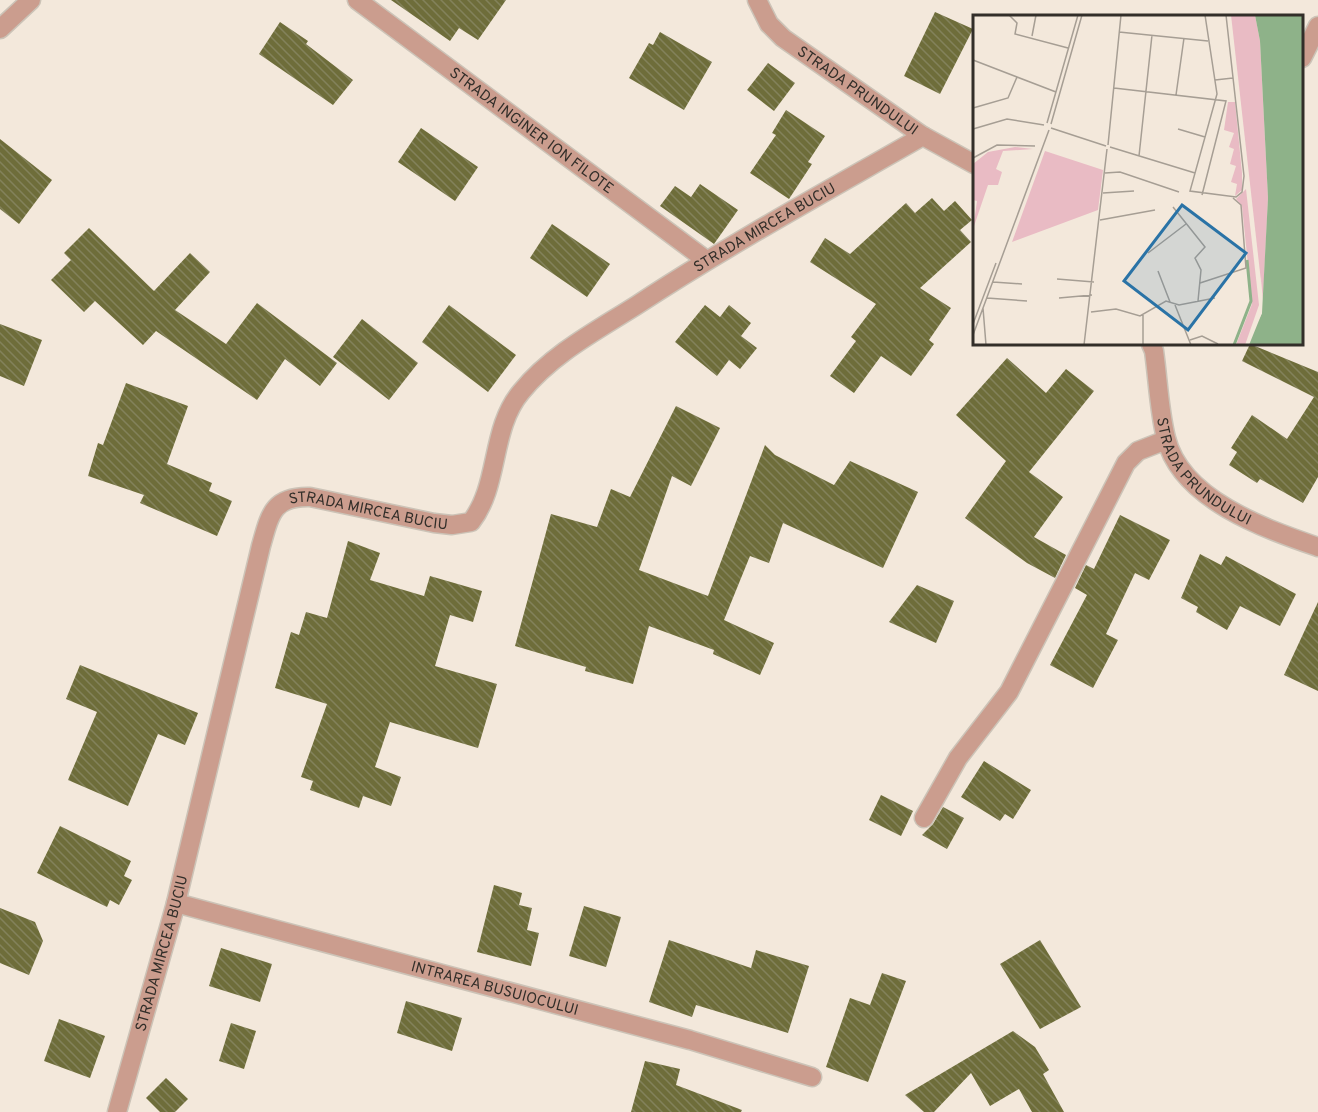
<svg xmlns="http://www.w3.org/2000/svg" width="1318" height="1112" font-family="Overpass,sans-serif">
  <defs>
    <pattern id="building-back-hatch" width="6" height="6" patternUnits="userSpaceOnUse" patternTransform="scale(1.5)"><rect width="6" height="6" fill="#6e6d3a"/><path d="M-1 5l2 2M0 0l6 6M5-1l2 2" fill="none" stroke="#83825b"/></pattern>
  </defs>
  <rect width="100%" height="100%" fill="#f3e8db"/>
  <g fill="url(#building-back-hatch)">
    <polygon points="391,0 506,0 478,40 459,28 450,41"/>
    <polygon points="935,12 973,29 940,94 904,76"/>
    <polygon points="280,22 308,41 306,44 353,80 333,105 259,54"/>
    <polygon points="660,32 712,62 684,110 629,78 649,43 653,45"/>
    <polygon points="768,63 795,83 774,111 747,90"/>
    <polygon points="786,110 825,136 808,162 812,164 789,199 750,173 776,135 772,133"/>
    <polygon points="421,128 478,167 455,201 398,162"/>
    <polygon points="0,139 52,180 19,224 0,209"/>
    <polygon points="700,184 738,210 714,244 660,206 675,186 691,197"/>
    <polygon points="932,198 944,211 955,201 972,220 960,230 971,242 920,288 951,308 929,340 934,344 911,376 881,356 854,393 830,376 856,341 851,337 876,304 810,262 825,238 850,254 906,203 915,213"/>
    <polygon points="552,224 610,264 587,297 530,258"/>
    <polygon points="89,228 154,291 190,253 210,272 175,310 226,344 257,303 337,363 320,386 285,359 257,400 156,331 143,345 95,301 84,312 51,280 71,260 64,253"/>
    <polygon points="449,305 516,355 488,392 422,342"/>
    <polygon points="705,305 720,317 729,305 751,323 741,336 757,348 740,369 729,360 717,376 675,342"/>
    <polygon points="362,319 418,363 389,400 333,357"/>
    <polygon points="0,324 42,340 24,386 0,376"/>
    <polygon points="1250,344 1318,372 1318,477 1303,503 1260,479 1257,483 1229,465 1237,452 1231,448 1252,415 1287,439 1314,397 1242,361"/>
    <polygon points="1007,358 1046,393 1066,369 1094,391 1029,472 1063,497 1034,537 1066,555 1055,578 1027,563 965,518 1006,461 956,415"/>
    <polygon points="126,383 188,406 167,464 212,483 209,491 232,501 217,536 140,503 144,495 88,476 98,443 103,445"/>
    <polygon points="676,406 720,428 691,486 672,476 639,570 708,596 765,445 775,455 834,485 850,461 918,492 883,568 783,523 769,563 750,556 724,620 774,643 760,675 713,654 714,650 649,626 633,684 585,671 586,667 515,646 551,514 597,527 611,489 630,497"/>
    <polygon points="1120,515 1170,540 1149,580 1135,573 1106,634 1118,640 1093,688 1050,665 1087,595 1075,588 1086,565 1094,569"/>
    <polygon points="348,541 380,553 370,580 424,596 430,576 482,591 473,622 450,615 435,666 497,684 478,748 390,722 375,767 401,777 391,806 363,796 359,808 310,790 313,781 301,777 327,704 275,688 291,632 299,635 306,612 327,618"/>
    <polygon points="1200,554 1221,565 1226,556 1296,594 1280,626 1240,606 1227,630 1196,612 1198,607 1181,598"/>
    <polygon points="917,585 954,601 936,643 889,622"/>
    <polygon points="1318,602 1318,691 1284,675"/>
    <polygon points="80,665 198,713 185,745 158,734 128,806 68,780 97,712 66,699"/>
    <polygon points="984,761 1031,790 1013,819 1005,814 1000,821 961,797"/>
    <polygon points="881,795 913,811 901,836 869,820"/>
    <polygon points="943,807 964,818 947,849 922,835 933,824"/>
    <polygon points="60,826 131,861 124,876 132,880 119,905 110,900 107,907 37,873"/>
    <polygon points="494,885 522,893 519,905 532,908 527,930 539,933 531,966 477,952"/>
    <polygon points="584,906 621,917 606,967 569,956"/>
    <polygon points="0,908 35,922 43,941 29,975 0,963"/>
    <polygon points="669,940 751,968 756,950 809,966 788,1033 696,1005 692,1017 649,1002"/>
    <polygon points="1040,940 1081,1007 1040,1029 1000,964"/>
    <polygon points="221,948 272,964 260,1002 209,986"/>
    <polygon points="882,973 906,981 868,1082 826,1067 850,998 870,1005"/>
    <polygon points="406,1001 462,1018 452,1051 397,1033"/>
    <polygon points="59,1019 105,1036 90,1078 44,1061"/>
    <polygon points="231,1023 256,1031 244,1069 219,1061"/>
    <polygon points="1013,1031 1035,1047 1049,1070 1043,1074 1064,1112 1032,1112 1019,1089 990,1106 971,1073 934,1112 924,1112 905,1095"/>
    <polygon points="645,1061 680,1069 676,1085 742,1110 741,1112 631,1112"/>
    <polygon points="166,1078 188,1099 175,1112 160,1112 146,1098"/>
  </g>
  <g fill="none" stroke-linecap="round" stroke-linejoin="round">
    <g stroke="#ccc3b7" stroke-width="21">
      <g id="minor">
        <path id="s1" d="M357,0L706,260"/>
        <path id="s2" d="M757,0L769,24L783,38L923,136L974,164"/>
        <polyline points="0,29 31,0"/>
        <polyline points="1302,58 1318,26"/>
        <path id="s3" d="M1151,344L1154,351C1158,379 1159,410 1166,438C1181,500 1266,529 1318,547"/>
        <polyline points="924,818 958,758 1009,692 1126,463 1138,451 1166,440"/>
        <path id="s4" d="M176,903L690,1040L812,1077"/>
        <path id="s5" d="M117,1112L176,903L261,546C270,514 273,496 310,497L434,523L452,525L471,522C500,485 490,429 521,392C552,354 596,331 637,305C730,244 827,191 923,136"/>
      </g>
    </g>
    <use href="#minor" stroke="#cb9d8e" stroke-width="18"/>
  </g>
  <g text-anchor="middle" stroke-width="6" stroke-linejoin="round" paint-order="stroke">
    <g font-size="15" fill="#322e29" stroke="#f3e8db">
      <text dy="5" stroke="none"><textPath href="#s2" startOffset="138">STRADA PRUNDULUI</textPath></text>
      <text dy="5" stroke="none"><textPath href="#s1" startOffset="218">STRADA INGINER ION FILOTE</textPath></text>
      <text dy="5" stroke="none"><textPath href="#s5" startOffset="1262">STRADA MIRCEA BUCIU</textPath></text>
      <text dy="5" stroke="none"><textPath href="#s3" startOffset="146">STRADA PRUNDULUI</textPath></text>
      <text dy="5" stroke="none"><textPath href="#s5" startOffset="722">STRADA MIRCEA BUCIU</textPath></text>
      <text dy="5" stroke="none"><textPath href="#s5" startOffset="165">STRADA MIRCEA BUCIU</textPath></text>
      <text dy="5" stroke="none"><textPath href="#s4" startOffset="330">INTRAREA BUSUIOCULUI</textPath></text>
    </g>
  </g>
  <g transform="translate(973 15)">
    <rect width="330" height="330" fill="#f3e8db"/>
    <path d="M42,132L60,134L30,136L23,154L29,157L25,170H15L0,214L4,186L0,185V149L15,137ZM72,136L130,155L125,195L39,227ZM273,174L286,290L272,330H263L279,289L269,191L263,184Z" fill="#e9bbc4"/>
    <path d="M258,0H282L287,26L295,183L290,284Z" fill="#e9bbc4"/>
    <path d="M255,87H262L269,158V175L262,181L264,169L258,167L263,151L257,149L261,134L256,132L261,118L251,115Z" fill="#e9bbc4"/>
    <path d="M282,0H330V330H276L289,298L295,183L287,26Z" fill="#8eb289"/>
    <path d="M288,260L289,298L273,330L286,297Z" fill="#f3e8db"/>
    <path fill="none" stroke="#8eb289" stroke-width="3" d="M261,330L278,286L274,245"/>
    <path fill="none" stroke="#a69e94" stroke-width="1.5" d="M36,0L44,8L42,19L95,33M232,0L244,79L217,176L263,182L269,177L271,161L253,0M146,17L235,26M59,21L63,0M0,45L83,77M242,65L260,63M141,73L253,86L229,180M203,80L211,23M0,93L35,83L44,62M74,108L105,0M78,109L109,0M78,113L133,131M0,114L34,104L71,110M205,114L232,122M135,130L148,0M137,132L222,158M166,141L179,20M0,143L24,130L62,131M132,158L147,157L206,177M130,178L161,176M200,192L232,232L222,243L228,255L225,286M127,205L182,195M175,238L213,209M185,256L197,287M84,264L121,267M20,267L49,269M227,268L273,253L268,190L260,183M14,283L54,286M86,283L119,280M202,290L218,330M10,293L13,330M118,297L143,294L167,301L193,286L206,290L242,283M0,309L23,248M0,320L76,115M217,325L229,321L245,329M111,330L134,134M170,330V300"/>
    <path fill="#2a73a6" fill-opacity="0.15" stroke="#2a73a6" stroke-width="3" d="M209,190L273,238L215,315L151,266Z"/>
    <rect width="330" height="330" fill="none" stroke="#322e29" stroke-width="3"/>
  </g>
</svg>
